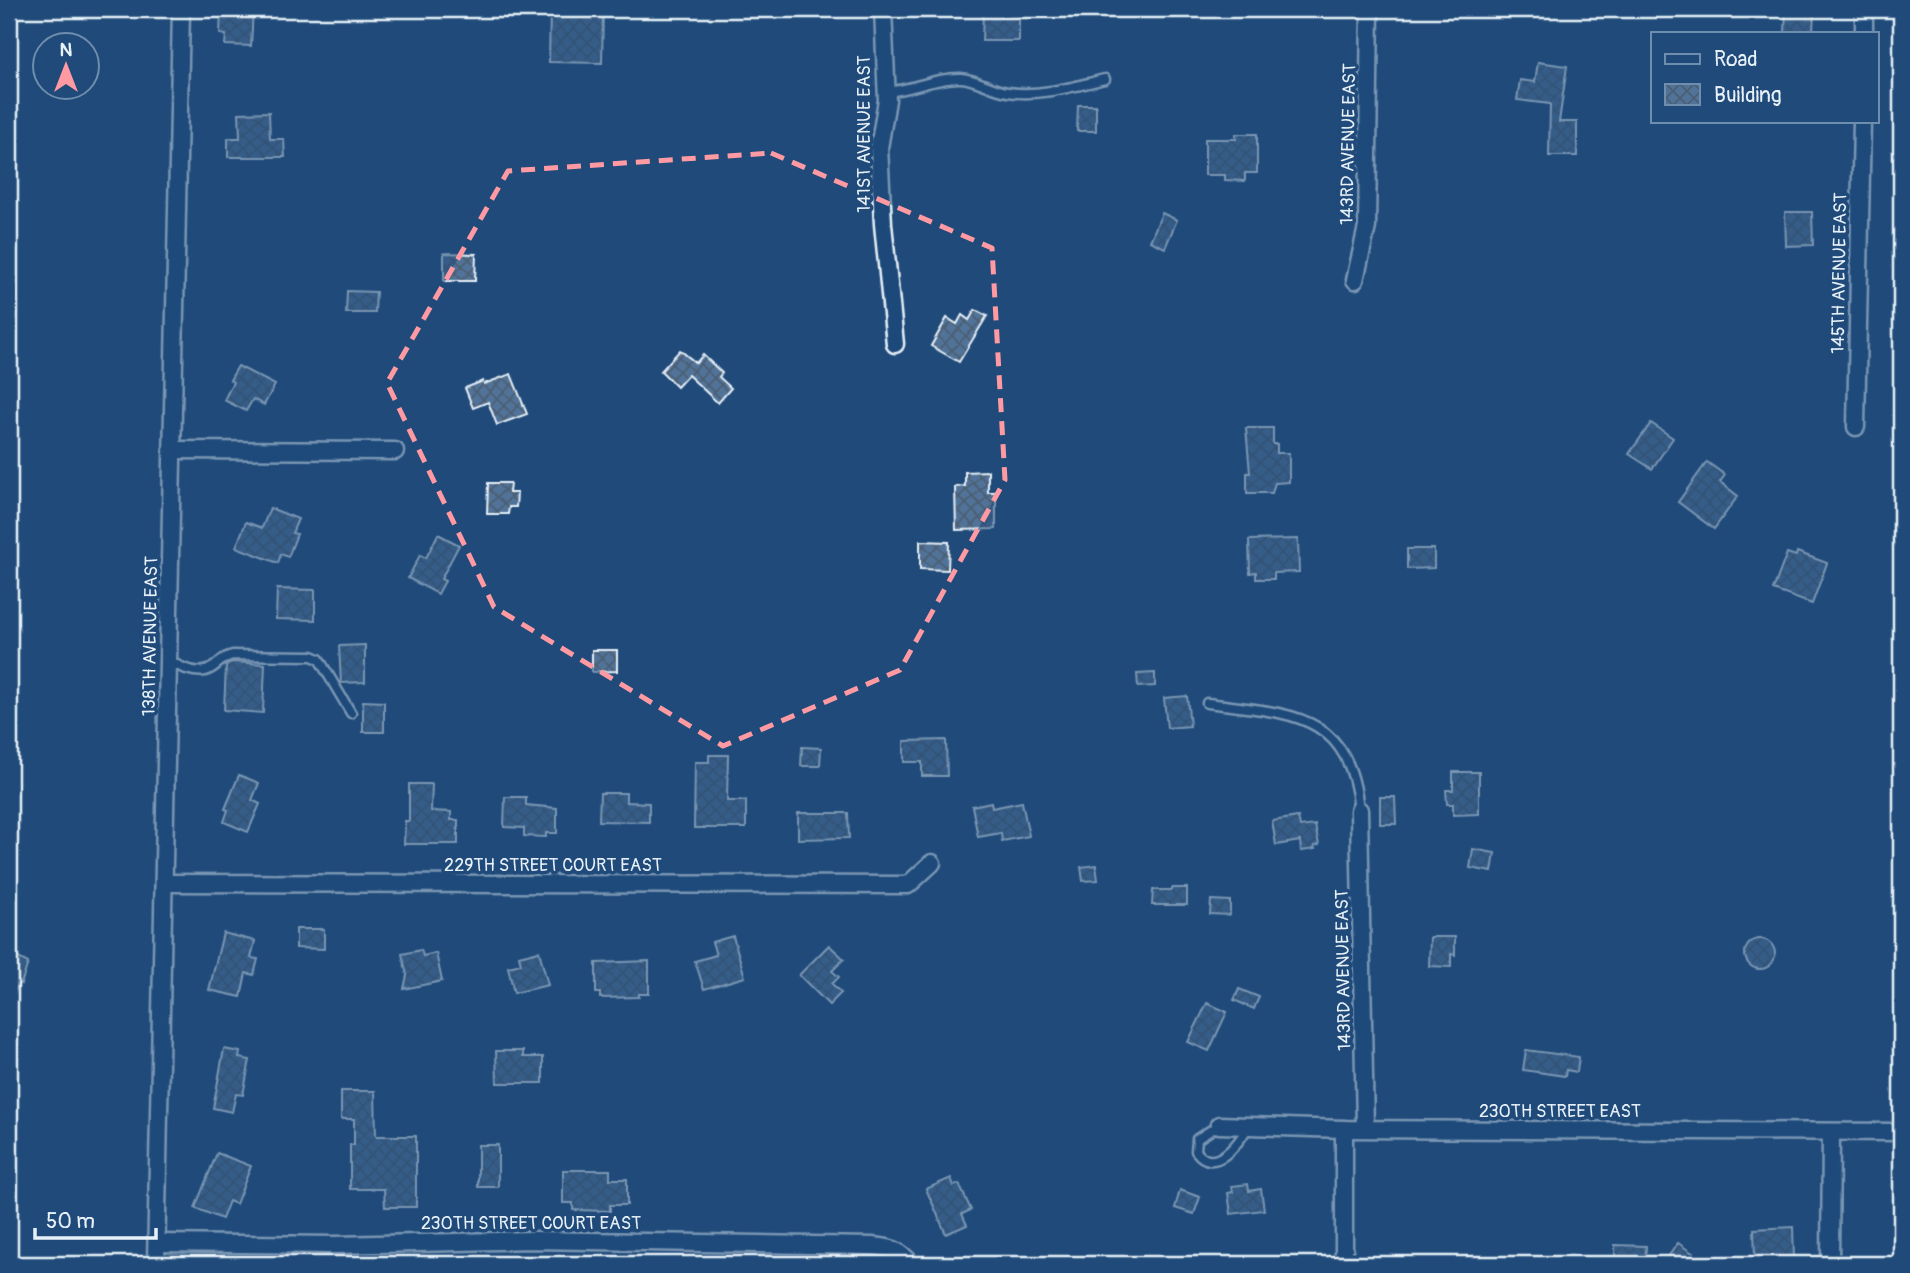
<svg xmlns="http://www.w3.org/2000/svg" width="1910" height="1273" font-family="Pangolin,sans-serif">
  <defs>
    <pattern id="building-cross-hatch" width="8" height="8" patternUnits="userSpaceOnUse" patternTransform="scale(1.75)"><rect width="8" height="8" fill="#517399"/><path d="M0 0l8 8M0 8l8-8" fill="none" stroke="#4c5e72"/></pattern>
  </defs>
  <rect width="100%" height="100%" fill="#1f4a7a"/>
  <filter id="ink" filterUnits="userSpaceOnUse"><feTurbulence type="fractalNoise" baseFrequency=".0143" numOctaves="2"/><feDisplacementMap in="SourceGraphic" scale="14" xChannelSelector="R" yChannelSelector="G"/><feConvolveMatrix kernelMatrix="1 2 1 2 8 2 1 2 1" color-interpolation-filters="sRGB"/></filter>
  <g filter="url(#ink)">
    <g fill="url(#building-cross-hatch)" stroke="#e8f1f8" stroke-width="2">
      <polygon points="221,9 253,9 251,46 225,45 226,35 220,34"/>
      <polygon points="550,9 603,9 602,63 549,62"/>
      <polygon points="983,9 1019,9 1019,41 982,41"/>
      <polygon points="1786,9 1814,9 1813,33 1785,33"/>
      <polygon points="1538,62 1567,66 1559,122 1577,122 1577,156 1549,156 1550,104 1517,100 1520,80 1535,82"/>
      <polygon points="1078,105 1096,105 1096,131 1077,131"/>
      <polygon points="269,112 270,139 284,139 285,157 228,157 228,138 240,138 239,113"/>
      <polygon points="1236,134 1257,134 1257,173 1245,173 1245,181 1225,180 1225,175 1205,175 1205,139 1236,139"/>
      <polygon points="1785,212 1812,212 1813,245 1786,246"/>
      <polygon points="1162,213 1177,220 1165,248 1150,241"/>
      <polygon points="444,253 476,254 475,281 444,281"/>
      <polygon points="347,291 376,292 375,313 346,313"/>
      <polygon points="975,310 987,316 959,362 931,346 947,318 957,324 962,315 969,320"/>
      <polygon points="680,350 696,363 703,355 722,373 719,377 731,388 718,403 688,375 677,387 661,371"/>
      <polygon points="238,366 275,385 264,405 253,399 246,411 224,400 233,382 230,380"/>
      <polygon points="511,374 527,414 497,425 488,402 473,408 465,388 483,381 484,384"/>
      <polygon points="1651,423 1673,438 1652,469 1629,454"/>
      <polygon points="1246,428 1273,428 1273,444 1277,444 1277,453 1289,453 1289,482 1275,483 1272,493 1247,493 1247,473 1250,473"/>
      <polygon points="1707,462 1725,475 1720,482 1738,496 1714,529 1678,502"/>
      <polygon points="988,471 988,492 996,492 996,529 956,530 955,487 965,486 965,472"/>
      <polygon points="488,483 510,483 509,493 517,493 516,507 509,507 508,514 487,514"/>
      <polygon points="270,508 298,519 292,533 297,534 288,557 281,554 278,563 236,547 246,522 262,528"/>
      <polygon points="438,534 459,545 441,579 445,581 438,594 408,578 420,555 426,558"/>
      <polygon points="1298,539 1299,572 1274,573 1274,579 1256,579 1256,572 1250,573 1249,540"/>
      <polygon points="920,541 949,542 948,570 920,569"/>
      <polygon points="1407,549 1434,549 1434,568 1407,569"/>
      <polygon points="1797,552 1827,563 1812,604 1773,590 1787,553 1796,556"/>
      <polygon points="277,589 315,590 315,620 276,619"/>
      <polygon points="365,645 365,682 341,683 339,646"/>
      <polygon points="592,650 617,650 617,671 592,672"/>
      <polygon points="232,662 265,664 263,713 224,710 226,665"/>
      <polygon points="1155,673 1155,686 1138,687 1137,674"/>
      <polygon points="1187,696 1190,726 1167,728 1164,698"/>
      <polygon points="363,701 384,702 384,732 363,732"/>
      <polygon points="946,740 947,776 922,776 922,762 904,762 904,741"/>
      <polygon points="802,747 821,748 820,766 801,766"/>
      <polygon points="709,755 728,755 727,801 746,801 746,828 694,828 695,762 709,762"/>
      <polygon points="1453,772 1479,772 1479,814 1453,815 1453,804 1447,804 1446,790 1453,790"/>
      <polygon points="239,775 259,783 252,800 260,804 248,832 224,822 228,810 225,809"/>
      <polygon points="409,784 432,784 431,811 451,812 451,820 458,820 458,844 404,844 405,821 409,821"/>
      <polygon points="600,793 626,793 626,802 649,803 649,822 599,821"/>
      <polygon points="505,797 526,797 526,805 557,808 557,833 546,833 546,837 524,836 524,828 504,827"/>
      <polygon points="1380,797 1395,797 1396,824 1380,824"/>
      <polygon points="991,802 992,808 1022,802 1029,836 1002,841 1001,833 978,837 972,806"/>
      <polygon points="798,813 848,813 849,838 798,839"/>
      <polygon points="1298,817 1300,827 1315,825 1319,845 1314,846 1315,849 1301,851 1300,841 1276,845 1272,821"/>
      <polygon points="1473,849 1495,853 1492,872 1470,868"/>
      <polygon points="1096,865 1098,880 1083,881 1081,867"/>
      <polygon points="1172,888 1187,888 1187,905 1152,905 1153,890 1172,890"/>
      <polygon points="1211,900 1230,901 1230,915 1210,914"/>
      <polygon points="296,929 324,929 324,949 296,948"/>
      <polygon points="223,933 255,941 251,958 258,959 254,975 246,973 241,997 209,990"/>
      <polygon points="733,936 745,977 704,989 695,961 716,955 712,942"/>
      <polygon points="1430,937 1455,937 1455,955 1451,954 1451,967 1429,966"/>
      <circle cx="1760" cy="954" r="15"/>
      <polygon points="829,945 844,959 832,971 839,977 832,984 841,993 829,1005 799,975"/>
      <polygon points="421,950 423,956 436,953 442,981 404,989 407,975 402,954"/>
      <polygon points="539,951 548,985 514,993 508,967 521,964 519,956"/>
      <polygon points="9,953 28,963 21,984 19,983 9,1003"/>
      <polygon points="649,961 649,994 639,994 639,997 600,998 600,993 596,993 596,963"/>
      <polygon points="1239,989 1259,997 1254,1009 1234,1000"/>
      <polygon points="1207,1003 1227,1012 1209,1051 1188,1042"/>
      <polygon points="224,1049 240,1052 239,1058 250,1060 243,1095 236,1094 232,1112 213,1108"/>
      <polygon points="1526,1050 1579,1057 1577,1072 1566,1070 1565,1076 1523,1070"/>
      <polygon points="496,1051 523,1051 523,1057 543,1057 543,1083 497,1083"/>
      <polygon points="341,1091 375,1091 376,1136 416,1136 416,1207 385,1207 384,1189 350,1189 350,1145 354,1145 354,1119 341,1119"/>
      <rect x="478" y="1145" width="20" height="42"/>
      <polygon points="217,1153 251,1166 236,1204 229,1201 222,1219 195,1208"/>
      <polygon points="563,1170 610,1170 610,1179 627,1179 627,1205 610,1205 610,1211 573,1210 573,1203 563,1203"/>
      <polygon points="951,1178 954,1186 959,1184 971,1210 962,1214 967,1225 946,1234 926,1189"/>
      <polygon points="1248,1184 1249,1191 1261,1189 1264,1210 1231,1214 1228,1193 1233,1192 1232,1186"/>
      <polygon points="1180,1190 1200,1197 1194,1214 1175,1208"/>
      <polygon points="1793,1227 1794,1258 1755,1259 1754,1229"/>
      <polygon points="1678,1243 1697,1256 1692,1264 1663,1264"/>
      <polygon points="1615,1245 1646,1246 1645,1264 1615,1264"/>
    </g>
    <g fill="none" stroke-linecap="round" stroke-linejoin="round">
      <g stroke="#e8f1f8" stroke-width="13">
        <g id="service">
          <path d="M886,92C911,90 937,77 961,78C977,79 992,90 1008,92C1039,97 1075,86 1105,79"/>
          <path d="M169,660C178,667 197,675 208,670C218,666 221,657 233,655L312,656L319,659L351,713"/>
          <path d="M1207,703C1289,714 1349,710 1359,810"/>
          <path d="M1219,1125L1197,1139L1196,1151C1214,1176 1238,1144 1248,1127"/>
        </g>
      </g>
      <g stroke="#e8f1f8" stroke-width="21">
        <g id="minor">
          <polyline points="883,9 887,100 879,148 883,224 895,344"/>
          <polyline points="1864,33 1864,9"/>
          <polyline points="1355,280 1367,227 1370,9"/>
          <polyline points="1856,427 1862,121"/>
          <polyline points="173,450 395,451"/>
          <polyline points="1359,810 1365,1128"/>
          <polyline points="165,883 908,885 932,863"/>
          <polyline points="1219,1125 1344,1129 1901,1132"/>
          <polyline points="1344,1129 1344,1264"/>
          <path d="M157,1243L336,1245L533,1240L872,1246C890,1247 900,1250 911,1264"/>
          <polyline points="156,1264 181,9"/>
          <polyline points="1830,1264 1831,1132"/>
        </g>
      </g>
      <use href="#service" stroke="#1f4a7a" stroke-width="8"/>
      <use href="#minor" stroke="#1f4a7a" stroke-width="16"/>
    </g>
  </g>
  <path d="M0 0H1910V1273H0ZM771,153L992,248L1005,480L900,670L723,746L494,607L387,383L508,171Z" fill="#1f4a7a" fill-opacity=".55" fill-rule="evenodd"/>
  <path fill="none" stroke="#ff9aa2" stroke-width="5" stroke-dasharray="14 9" stroke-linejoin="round" d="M771,153L992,248L1005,480L900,670L723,746L494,607L387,383L508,171Z"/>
  <g text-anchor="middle" stroke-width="7" stroke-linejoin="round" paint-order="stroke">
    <g font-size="18" fill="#e8f1f8" stroke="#1f4a7a">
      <text transform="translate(864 134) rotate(-90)" y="6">141ST AVENUE EAST</text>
      <text transform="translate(1348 144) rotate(-89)" y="6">143RD AVENUE EAST</text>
      <text transform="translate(1839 273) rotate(-89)" y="6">145TH AVENUE EAST</text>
      <text transform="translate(150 636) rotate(-89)" y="6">138TH AVENUE EAST</text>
      <text x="553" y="871">229TH STREET COURT EAST</text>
      <text transform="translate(1343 970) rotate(-91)" y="6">143RD AVENUE EAST</text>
      <text x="1560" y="1117">230TH STREET EAST</text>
      <text x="531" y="1229">230TH STREET COURT EAST</text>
    </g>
  </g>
  <rect width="1910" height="1273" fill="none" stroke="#1f4a7a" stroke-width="35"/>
  <rect x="18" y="18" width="1875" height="1238" fill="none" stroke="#e8f1f8" stroke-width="2.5" filter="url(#ink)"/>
  <rect x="1651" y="32" width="228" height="91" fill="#1f4a7a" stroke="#6f8dac" stroke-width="2"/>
  <rect x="1665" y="54" width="35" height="10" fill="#1f4a7a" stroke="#6f8dac" stroke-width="2"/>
  <text x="1714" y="66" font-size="21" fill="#e8f1f8">Road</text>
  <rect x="1665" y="84" width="35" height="21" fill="url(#building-cross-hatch)" stroke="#6f8dac" stroke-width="2"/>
  <text x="1714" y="102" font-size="21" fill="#e8f1f8">Building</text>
  <g transform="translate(66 66)"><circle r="33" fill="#1f4a7a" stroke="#6f8dac" stroke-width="2"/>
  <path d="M0-5L12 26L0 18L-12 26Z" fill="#ff9aa2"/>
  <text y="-10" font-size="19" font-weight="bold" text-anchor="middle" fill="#e8f1f8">N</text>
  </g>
  <path d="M35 1228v10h121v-10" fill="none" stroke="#e8f1f8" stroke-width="3.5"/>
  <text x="46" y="1228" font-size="21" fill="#e8f1f8" stroke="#1f4a7a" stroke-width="5" paint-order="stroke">50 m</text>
</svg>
